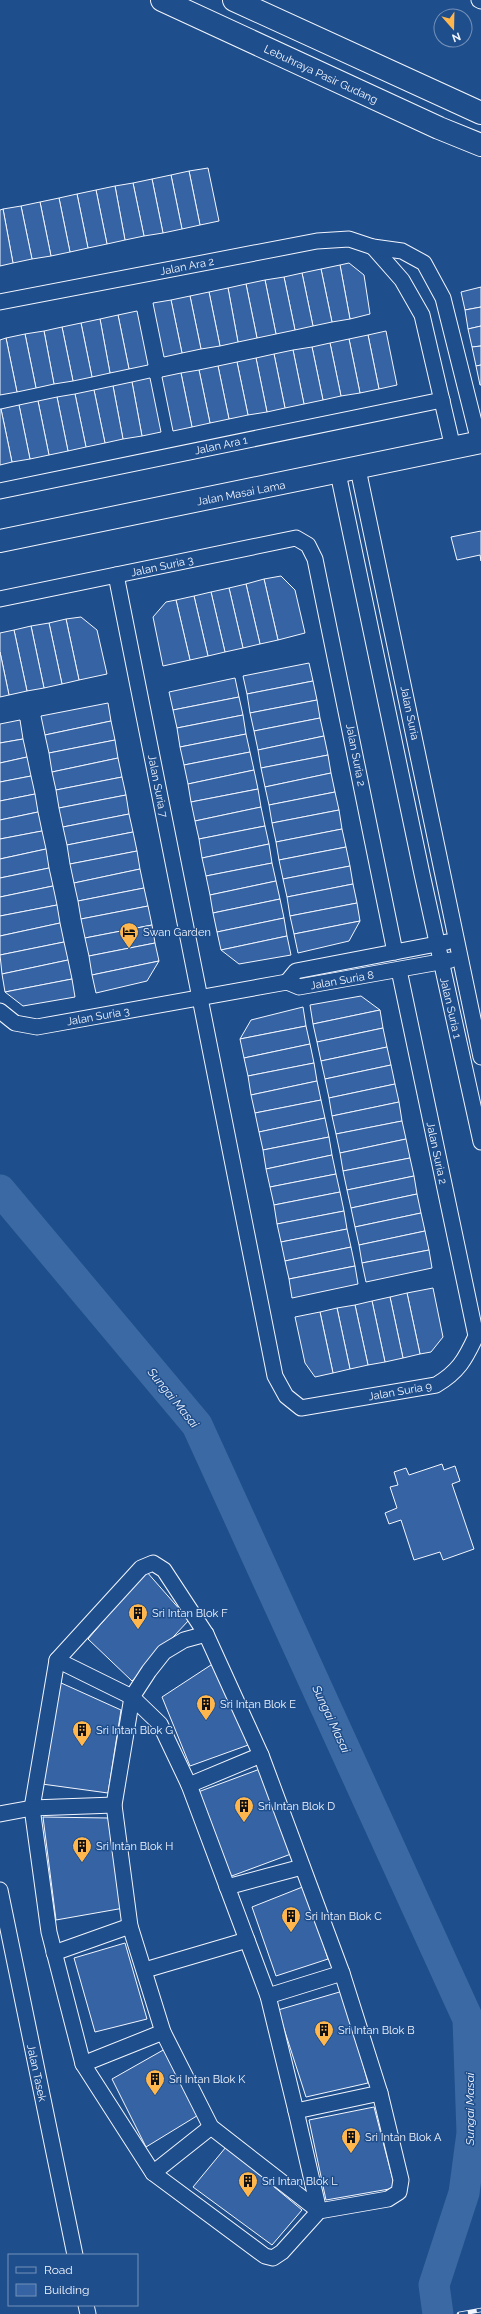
<svg xmlns="http://www.w3.org/2000/svg" width="481" height="2314" font-family="Raleway,sans-serif">
  <rect width="100%" height="100%" fill="#1f4e8c"/>
  <g fill="none" stroke-linecap="round" stroke-linejoin="round">
    <polyline stroke="#3b69a3" stroke-width="31" points="0,1190 197,1425 468,2019 472,2133 464,2193 434,2285 438,2314"/>
  </g>
  <g fill="#3563a3" stroke="#f2f6ff">
    <polygon points="208,168 219,221 200,225 189,171"/>
    <polygon points="189,171 200,225 182,229 171,175"/>
    <polygon points="171,175 182,229 163,233 152,179"/>
    <polygon points="152,179 163,233 144,236 133,183"/>
    <polygon points="133,183 144,236 125,240 115,186"/>
    <polygon points="115,186 125,240 107,244 96,190"/>
    <polygon points="96,190 107,244 88,248 77,194"/>
    <polygon points="77,194 88,248 70,252 59,198"/>
    <polygon points="59,198 70,252 51,256 40,202"/>
    <polygon points="40,202 51,256 32,259 21,206"/>
    <polygon points="21,206 32,259 13,263 3,209"/>
    <polygon points="3,209 13,263 0,266 0,210"/>
    <polygon points="349,263 364,275 370,314 350,319 340,265"/>
    <polygon points="340,265 350,319 332,322 321,269"/>
    <polygon points="321,269 332,322 313,326 302,273"/>
    <polygon points="302,273 313,326 295,330 284,277"/>
    <polygon points="284,277 295,330 276,334 265,280"/>
    <polygon points="265,280 276,334 257,338 246,284"/>
    <polygon points="246,284 257,338 238,342 228,288"/>
    <polygon points="481,287 481,307 465,310 461,292"/>
    <polygon points="228,288 238,342 220,346 209,292"/>
    <polygon points="209,292 220,346 201,349 190,296"/>
    <polygon points="190,296 201,349 182,353 171,300"/>
    <polygon points="171,300 182,353 164,357 153,303"/>
    <polygon points="481,307 481,326 468,329 465,310"/>
    <polygon points="137,311 148,365 129,369 118,315"/>
    <polygon points="118,315 129,369 110,373 100,319"/>
    <polygon points="100,319 110,373 92,377 81,323"/>
    <polygon points="81,323 92,377 73,381 62,327"/>
    <polygon points="481,326 481,346 472,347 468,329"/>
    <polygon points="62,327 73,381 54,384 44,331"/>
    <polygon points="44,331 54,384 36,388 25,334"/>
    <polygon points="386,331 397,385 379,389 368,335"/>
    <polygon points="25,334 36,388 17,392 6,338"/>
    <polygon points="368,335 379,389 360,393 349,339"/>
    <polygon points="6,338 17,392 0,395 0,340"/>
    <polygon points="349,339 360,393 341,396 330,343"/>
    <polygon points="330,343 341,396 323,400 312,347"/>
    <polygon points="481,346 481,365 476,366 472,347"/>
    <polygon points="312,347 323,400 304,404 293,350"/>
    <polygon points="293,350 304,404 285,408 274,354"/>
    <polygon points="274,354 285,408 267,412 256,358"/>
    <polygon points="256,358 267,412 248,415 237,362"/>
    <polygon points="237,362 248,415 229,419 218,366"/>
    <polygon points="481,365 481,385 480,385 476,366"/>
    <polygon points="218,366 229,419 210,423 199,370"/>
    <polygon points="199,370 210,423 192,427 181,373"/>
    <polygon points="181,373 192,427 173,431 162,377"/>
    <polygon points="150,378 161,432 142,436 132,382"/>
    <polygon points="132,382 142,436 123,439 113,386"/>
    <polygon points="113,386 123,439 105,443 94,390"/>
    <polygon points="94,390 105,443 86,447 75,394"/>
    <polygon points="75,394 86,447 68,451 57,397"/>
    <polygon points="57,397 68,451 49,455 38,401"/>
    <polygon points="38,401 49,455 30,459 19,405"/>
    <polygon points="19,405 30,459 12,462 1,409"/>
    <polygon points="1,409 12,462 0,465 0,409"/>
    <polygon points="481,531 481,561 480,555 457,560 451,537"/>
    <polygon points="281,576 295,590 305,633 278,640 264,579"/>
    <polygon points="264,579 278,640 260,644 246,584"/>
    <polygon points="246,584 260,644 243,648 229,588"/>
    <polygon points="229,588 243,648 225,652 211,592"/>
    <polygon points="211,592 225,652 208,656 194,596"/>
    <polygon points="194,596 208,656 190,660 176,600"/>
    <polygon points="176,600 190,660 163,666 153,617 166,602"/>
    <polygon points="81,617 97,630 107,674 79,680 66,619"/>
    <polygon points="66,619 79,680 62,684 49,623"/>
    <polygon points="49,623 62,684 44,688 31,626"/>
    <polygon points="31,626 44,688 27,691 14,630"/>
    <polygon points="14,630 27,691 9,695 0,652 0,633"/>
    <polygon points="0,652 9,695 0,697"/>
    <polygon points="309,663 313,681 247,694 243,676"/>
    <polygon points="235,678 239,697 173,710 169,692"/>
    <polygon points="313,681 317,700 250,713 247,694"/>
    <polygon points="239,697 243,715 177,728 173,710"/>
    <polygon points="317,700 320,718 254,731 250,713"/>
    <polygon points="108,703 111,721 45,735 41,716"/>
    <polygon points="243,715 246,734 180,747 177,728"/>
    <polygon points="320,718 324,736 258,750 254,731"/>
    <polygon points="20,720 23,739 0,743 0,724"/>
    <polygon points="111,721 115,740 49,753 45,735"/>
    <polygon points="246,734 250,752 184,765 180,747"/>
    <polygon points="324,736 328,755 261,768 258,750"/>
    <polygon points="23,739 27,757 0,763 0,743"/>
    <polygon points="115,740 118,758 52,772 49,753"/>
    <polygon points="250,752 254,770 188,784 184,765"/>
    <polygon points="328,755 331,773 265,787 261,768"/>
    <polygon points="27,757 31,776 0,782 0,763"/>
    <polygon points="118,758 122,777 56,790 52,772"/>
    <polygon points="254,770 258,789 191,802 188,784"/>
    <polygon points="331,773 335,792 269,805 265,787"/>
    <polygon points="31,776 35,794 0,801 0,782"/>
    <polygon points="122,777 126,795 59,808 56,790"/>
    <polygon points="258,789 261,807 195,821 191,802"/>
    <polygon points="335,792 339,810 272,823 269,805"/>
    <polygon points="35,794 38,812 0,820 0,801"/>
    <polygon points="126,795 129,814 63,827 59,808"/>
    <polygon points="261,807 265,826 199,839 195,821"/>
    <polygon points="339,810 342,829 276,842 272,823"/>
    <polygon points="38,812 42,831 0,839 0,820"/>
    <polygon points="129,814 133,832 67,845 63,827"/>
    <polygon points="265,826 269,844 202,858 199,839"/>
    <polygon points="342,829 346,847 279,860 276,842"/>
    <polygon points="42,831 46,849 0,859 0,839"/>
    <polygon points="133,832 137,851 70,864 67,845"/>
    <polygon points="269,844 272,863 206,876 202,858"/>
    <polygon points="346,847 350,866 283,879 279,860"/>
    <polygon points="46,849 49,868 0,878 0,859"/>
    <polygon points="137,851 140,869 74,883 70,864"/>
    <polygon points="272,863 276,881 210,895 206,876"/>
    <polygon points="350,866 353,884 287,897 283,879"/>
    <polygon points="49,868 53,886 0,897 0,878"/>
    <polygon points="140,869 144,888 78,901 74,883"/>
    <polygon points="276,881 280,899 213,913 210,895"/>
    <polygon points="353,884 357,903 290,916 287,897"/>
    <polygon points="53,886 57,905 0,916 0,897"/>
    <polygon points="144,888 148,906 81,919 78,901"/>
    <polygon points="280,899 284,918 217,932 213,913"/>
    <polygon points="357,903 360,921 294,934 290,916"/>
    <polygon points="57,905 60,923 0,936 0,916"/>
    <polygon points="148,906 152,925 85,938 81,919"/>
    <polygon points="284,918 287,936 221,950 217,932"/>
    <polygon points="360,921 349,941 298,953 294,934"/>
    <polygon points="60,923 64,942 0,955 0,936"/>
    <polygon points="152,925 155,943 89,956 85,938"/>
    <polygon points="287,936 291,955 239,964 221,950"/>
    <polygon points="64,942 68,960 2,974 0,955"/>
    <polygon points="155,943 159,961 92,975 89,956"/>
    <polygon points="68,960 72,979 5,992 2,974"/>
    <polygon points="159,961 147,981 96,993 92,975"/>
    <polygon points="72,979 75,997 23,1006 5,992"/>
    <polygon points="361,996 380,1010 313,1024 310,1005"/>
    <polygon points="303,1007 306,1026 240,1039 251,1020"/>
    <polygon points="380,1010 383,1028 317,1042 313,1024"/>
    <polygon points="306,1026 310,1044 244,1058 240,1039"/>
    <polygon points="383,1028 387,1047 321,1061 317,1042"/>
    <polygon points="310,1044 314,1063 248,1076 244,1058"/>
    <polygon points="387,1047 391,1065 325,1079 321,1061"/>
    <polygon points="314,1063 317,1081 251,1095 248,1076"/>
    <polygon points="391,1065 395,1084 329,1098 325,1079"/>
    <polygon points="317,1081 321,1100 255,1113 251,1095"/>
    <polygon points="395,1084 399,1102 332,1116 329,1098"/>
    <polygon points="321,1100 325,1118 259,1132 255,1113"/>
    <polygon points="399,1102 402,1121 336,1134 332,1116"/>
    <polygon points="325,1118 329,1137 263,1150 259,1132"/>
    <polygon points="402,1121 406,1139 340,1153 336,1134"/>
    <polygon points="329,1137 332,1155 266,1169 263,1150"/>
    <polygon points="406,1139 410,1158 343,1171 340,1153"/>
    <polygon points="332,1155 336,1174 270,1187 266,1169"/>
    <polygon points="410,1158 414,1176 347,1190 343,1171"/>
    <polygon points="336,1174 340,1192 274,1205 270,1187"/>
    <polygon points="414,1176 417,1194 351,1208 347,1190"/>
    <polygon points="340,1192 344,1211 277,1224 274,1205"/>
    <polygon points="417,1194 421,1213 355,1227 351,1208"/>
    <polygon points="344,1211 347,1229 281,1242 277,1224"/>
    <polygon points="421,1213 425,1231 359,1245 355,1227"/>
    <polygon points="347,1229 351,1247 285,1261 281,1242"/>
    <polygon points="425,1231 429,1250 362,1263 359,1245"/>
    <polygon points="351,1247 355,1266 289,1279 285,1261"/>
    <polygon points="429,1250 432,1268 366,1282 362,1263"/>
    <polygon points="355,1266 358,1284 292,1298 289,1279"/>
    <polygon points="433,1288 443,1337 431,1352 420,1354 407,1293"/>
    <polygon points="407,1293 420,1354 403,1358 390,1297"/>
    <polygon points="390,1297 403,1358 385,1362 372,1301"/>
    <polygon points="372,1301 385,1362 368,1365 355,1305"/>
    <polygon points="355,1305 368,1365 350,1369 337,1308"/>
    <polygon points="337,1308 350,1369 333,1373 320,1312"/>
    <polygon points="320,1312 333,1373 315,1377 305,1363 295,1317"/>
    <polygon points="442,1464 444,1470 455,1466 460,1481 452,1484 474,1549 443,1560 440,1552 414,1560 401,1520 389,1524 385,1513 397,1508 390,1487 398,1485 394,1472 406,1468 409,1475"/>
    <polygon points="146,1571 189,1620 132,1681 88,1639"/>
    <polygon points="214,1663 251,1744 190,1766 162,1697"/>
    <polygon points="59,1682 121,1710 108,1793 42,1784"/>
    <polygon points="260,1769 291,1854 229,1877 198,1792"/>
    <polygon points="43,1817 108,1818 124,1908 56,1920"/>
    <polygon points="305,1886 328,1959 276,1976 252,1907"/>
    <polygon points="125,1943 147,2019 95,2032 74,1958"/>
    <polygon points="343,1991 368,2083 306,2097 278,2010"/>
    <polygon points="165,2049 200,2114 146,2147 112,2079"/>
    <polygon points="374,2107 395,2188 326,2200 309,2120"/>
    <polygon points="226,2147 302,2210 272,2245 193,2187"/>
  </g>
  <g fill="none" stroke-linecap="round" stroke-linejoin="round">
    <g stroke="#f2f6ff" stroke-width="17">
      <g id="minor">
        <polyline points="479,0 481,1"/>
        <polyline points="373,247 402,280 422,315 453,448"/>
        <polyline points="0,302 317,241 349,239 373,247 402,251 424,263 443,298 479,442"/>
        <polyline points="358,469 481,1057"/>
        <polyline points="338,473 422,874 481,1142"/>
        <polyline points="0,491 442,400"/>
        <path d="M116,575L275,1376L286,1396L301,1408L436,1385C458,1372 465,1360 476,1336L399,970"/>
        <polyline points="0,599 296,538 308,545 315,559 395,952"/>
        <polyline points="287,982 296,971 447,942"/>
        <polyline points="0,1011 15,1023 37,1027 287,982 299,987 451,960"/>
        <polygon points="153,1563 164,1570 206,1634 261,1755 342,1973 380,2093 401,2180 399,2192 388,2199 319,2211 282,2252 273,2258 265,2256 153,2173 83,2064 49,1932 32,1808 57,1660 141,1568"/>
        <polyline points="206,1634 184,1640 164,1652 149,1671 132,1697 114,1805 130,1926 163,2032 211,2127 319,2211"/>
        <polyline points="57,1660 132,1697 160,1724 189,1785 268,1996 296,2111 319,2211"/>
        <polyline points="189,1785 261,1755"/>
        <polyline points="0,1814 32,1808 114,1805"/>
        <polyline points="227,1887 302,1867"/>
        <polyline points="0,1890 75,2255"/>
        <polyline points="54,1953 130,1926"/>
        <polyline points="145,1970 247,1940"/>
        <polyline points="268,1996 342,1973"/>
        <polyline points="83,2064 163,2032"/>
        <polyline points="296,2111 380,2093"/>
        <polyline points="153,2173 211,2127"/>
        <polyline points="86,2305 88,2314"/>
      </g>
    </g>
    <g stroke="#f2f6ff" stroke-width="24">
      <polyline id="primary" points="0,541 481,442"/>
    </g>
    <g stroke="#f2f6ff" stroke-width="24">
      <g id="trunk">
        <polyline points="162,0 439,128 481,145"/>
        <polyline points="234,0 481,113"/>
      </g>
    </g>
    <use href="#minor" stroke="#1f4e8c" stroke-width="15"/>
    <use href="#primary" stroke="#1f4e8c" stroke-width="22"/>
    <use href="#trunk" stroke="#1f4e8c" stroke-width="22"/>
    <g stroke="#f2f6ff" stroke-width="4.5">
      <polyline id="rail" points="459,2314 481,2310"/>
    </g>
    <use href="#rail" stroke="#1f4e8c" stroke-width="3" stroke-dasharray="9" stroke-linecap="butt"/>
  </g>
  <defs>
    <g id="hotel-pin" transform="scale(1)"><path d="M0 17L-7.5 6A9.5 9.5 0 1 1 7.5 6Z" fill="#ffb74d" stroke="#1f4e8c"/><path d="M-6-4.5h1.5V1H6V5H4.5V3h-9V5H-6ZM-4 0a1.8 1.8 0 1 1 3.6 0ZM.5 0V-2.5h3Q6-2.5 6 0Z" fill="#111"/></g>
    <g id="building-pin" transform="scale(1)"><path d="M0 17L-7.5 6A9.5 9.5 0 1 1 7.5 6Z" fill="#ffb74d" stroke="#1f4e8c"/><path d="M-4-6H4V6H1V3H-1V6H-4ZM-2.5-4.3h1.7v1.8h-1.7ZM.8-4.3h1.7v1.8H.8ZM-2.5-1h1.7V.8h-1.7ZM.8-1h1.7V.8H.8Z" fill="#111"/></g>
  </defs>
  <g fill-rule="evenodd">
    <use href="#hotel-pin" x="129" y="932"/>
    <use href="#building-pin" x="138" y="1613"/>
    <use href="#building-pin" x="206" y="1704"/>
    <use href="#building-pin" x="82" y="1730"/>
    <use href="#building-pin" x="244" y="1806"/>
    <use href="#building-pin" x="82" y="1846"/>
    <use href="#building-pin" x="291" y="1916"/>
    <use href="#building-pin" x="324" y="2030"/>
    <use href="#building-pin" x="155" y="2079"/>
    <use href="#building-pin" x="351" y="2137"/>
    <use href="#building-pin" x="248" y="2181"/>
  </g>
  <g text-anchor="middle" stroke-width="3" stroke-linejoin="round" paint-order="stroke">
    <g font-size="11" fill="#f2f6ff" stroke="#1f4e8c">
      <text transform="translate(321 74) rotate(25)" y="4">Lebuhraya Pasir Gudang</text>
      <text transform="translate(187 266) rotate(-11)" y="4">Jalan Ara 2</text>
      <text transform="translate(221 445) rotate(-12)" y="4">Jalan Ara 1</text>
      <text transform="translate(241 493) rotate(-11)" y="4">Jalan Masai Lama</text>
      <text transform="translate(162 566) rotate(-12)" y="4">Jalan Suria 3</text>
      <text transform="translate(410 713) rotate(78)" y="4">Jalan Suria</text>
      <text transform="translate(356 755) rotate(79)" y="4">Jalan Suria 2</text>
      <text transform="translate(158 786) rotate(79)" y="4">Jalan Suria 7</text>
      <text transform="translate(342 980) rotate(-10)" y="4">Jalan Suria 8</text>
      <text transform="translate(451 1008) rotate(77)" y="4">Jalan Suria 1</text>
      <text transform="translate(98 1016) rotate(-10)" y="4">Jalan Suria 3</text>
      <text transform="translate(437 1153) rotate(78)" y="4">Jalan Suria 2</text>
      <text transform="translate(400 1391) rotate(-10)" y="4">Jalan Suria 9</text>
      <text transform="translate(37 2073) rotate(78)" y="4">Jalan Tasek</text>
    </g>
    <g font-size="11" fill="#f2f6ff" stroke="#1f4e8c" text-anchor="start">
      <text x="143" y="936">Swan Garden</text>
      <text x="152" y="1617">Sri Intan Blok F</text>
      <text x="220" y="1708">Sri Intan Blok E</text>
      <text x="96" y="1734">Sri Intan Blok G</text>
      <text x="258" y="1810">Sri Intan Blok D</text>
      <text x="96" y="1850">Sri Intan Blok H</text>
      <text x="305" y="1920">Sri Intan Blok C</text>
      <text x="338" y="2034">Sri Intan Blok B</text>
      <text x="169" y="2083">Sri Intan Blok K</text>
      <text x="365" y="2141">Sri Intan Blok A</text>
      <text x="262" y="2185">Sri Intan Blok L</text>
    </g>
    <g font-size="12" font-style="italic" fill="#f2f6ff" stroke="#1f4e8c">
      <text transform="translate(173 1398) rotate(51)" y="4">Sungai Masai</text>
      <text transform="translate(331 1719) rotate(65)" y="4">Sungai Masai</text>
      <text transform="translate(470 2109) rotate(-90)" y="4">Sungai Masai</text>
    </g>
  </g>
  <rect x="8" y="2254" width="130" height="52" fill="#1f4e8c" stroke="#7391ba"/>
  <rect x="16" y="2267" width="20" height="6" fill="#1f4e8c" stroke="#7391ba"/>
  <text x="44" y="2274" font-size="12" fill="#f2f6ff">Road</text>
  <rect x="16" y="2284" width="20" height="12" fill="#3563a3" stroke="#7391ba"/>
  <text x="44" y="2294" font-size="12" fill="#f2f6ff">Building</text>
  <g transform="translate(453 28) rotate(160)"><circle r="19" fill="#1f4e8c" stroke="#7391ba"/>
  <path d="M0-3L7 15L0 10L-7 15Z" fill="#ffb74d"/>
  <text y="-6" font-size="11" font-weight="bold" text-anchor="middle" fill="#f2f6ff">N</text>
  </g>
</svg>
